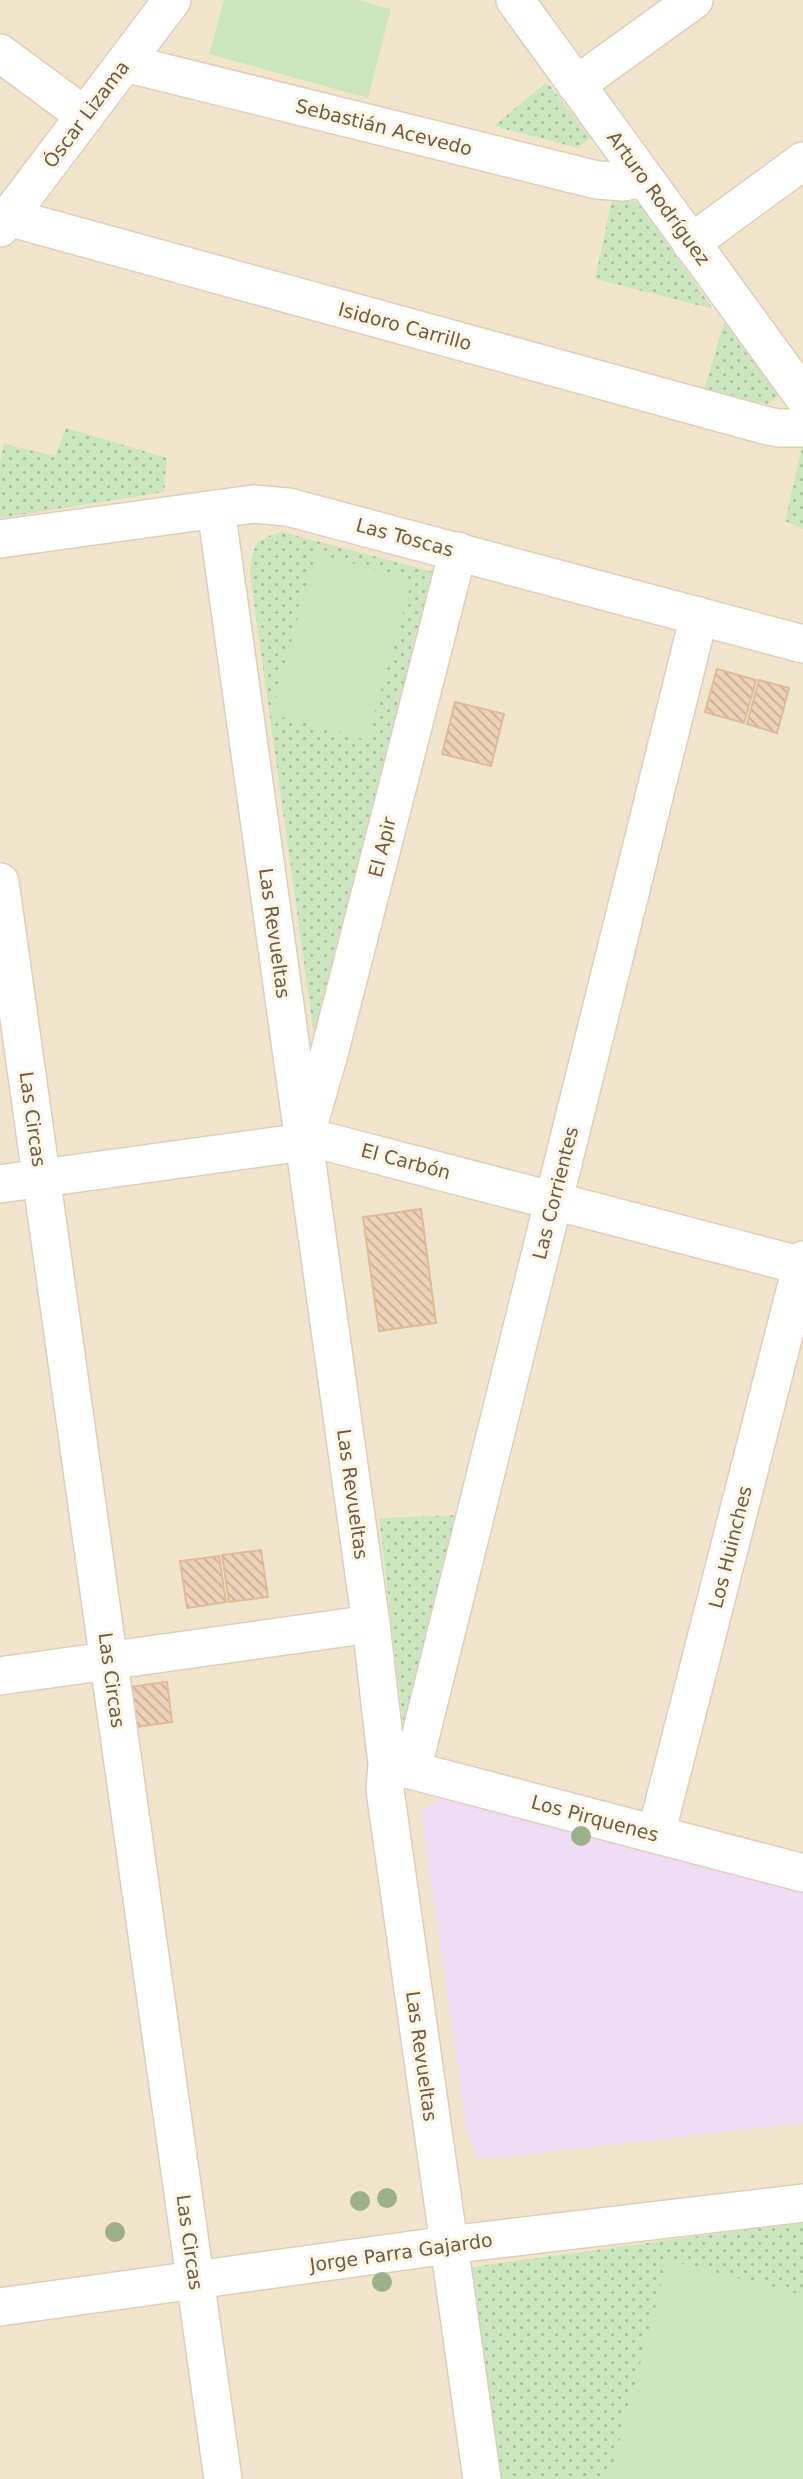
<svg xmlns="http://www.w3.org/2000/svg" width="803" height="2479" font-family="'DejaVu Sans',sans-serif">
  <defs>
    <pattern id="grass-dots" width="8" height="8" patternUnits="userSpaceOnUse" patternTransform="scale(1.75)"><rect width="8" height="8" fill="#cce7bf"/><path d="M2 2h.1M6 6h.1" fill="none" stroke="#aabe9d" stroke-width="1.8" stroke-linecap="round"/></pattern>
    <pattern id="building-back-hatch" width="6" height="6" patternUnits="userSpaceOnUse" patternTransform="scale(1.75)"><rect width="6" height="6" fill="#efd3b9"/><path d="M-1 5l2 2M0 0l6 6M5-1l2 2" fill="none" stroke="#c6ae98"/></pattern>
  </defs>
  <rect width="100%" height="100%" fill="#fbf2e0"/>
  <rect fill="#f2e5ce" x="0" y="0" width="803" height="2479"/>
  <polygon fill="#efddf6" points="443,1796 803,1893 803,2123 478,2160 467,2130 421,1812"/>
  <g fill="url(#grass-dots)">
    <polygon points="547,82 590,138 578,148 494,126"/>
    <polygon points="612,200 638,202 713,309 595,279"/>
    <polygon points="725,319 781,394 768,404 703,393"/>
    <polygon points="66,428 167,458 164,492 0,518 0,462 4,444 55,456"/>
    <polygon points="803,443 803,529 785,521"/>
    <path d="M282,532L438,573L314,1034L250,574C253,546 253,540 282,532Z"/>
    <polygon points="462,1515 417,1713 403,1722 379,1518"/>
    <polygon points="803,2222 803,2479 501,2479 472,2267"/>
  </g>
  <g fill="#cce7bf">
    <polygon points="224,0 358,0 391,9 368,98 209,54"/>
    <polygon points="316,553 412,580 367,740 271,714"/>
    <polygon points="668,2260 803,2295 803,2479 609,2479"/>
  </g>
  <g fill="url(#building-back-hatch)" stroke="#e0bb9a" stroke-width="2">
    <polygon points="717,669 756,680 744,723 705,712"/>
    <polygon points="759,680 789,688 777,733 747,724"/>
    <polygon points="455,702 504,714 491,766 442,754"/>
    <polygon points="421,1209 436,1323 379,1331 363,1217"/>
    <polygon points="261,1550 268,1597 229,1602 222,1555"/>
    <polygon points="219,1556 226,1602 187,1608 180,1561"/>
    <polygon points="167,1682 172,1722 136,1727 130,1687"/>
  </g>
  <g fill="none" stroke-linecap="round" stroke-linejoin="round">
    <g stroke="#decfbc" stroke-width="40">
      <g id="street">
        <polyline points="515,0 803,396"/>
        <polyline points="0,53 85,116"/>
        <polyline points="125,63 597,180 624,182 643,178"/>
        <polyline points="576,85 694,0"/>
        <polyline points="8,217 764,425 778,428 803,428"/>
        <polyline points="0,228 172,0"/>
        <polyline points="691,243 803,161"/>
        <polyline points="216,509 371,1624 387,1764 385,1790 482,2479"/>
        <polyline points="0,539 253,504 288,507 803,644"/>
        <polyline points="0,882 223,2479"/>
        <polyline points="307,1130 329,1054 458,551"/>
        <polyline points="0,1184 304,1142 328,1142 803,1266"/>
        <polyline points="0,1676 371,1624"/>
        <polyline points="388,1764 803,1873"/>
        <polyline points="412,1770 699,616"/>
        <polyline points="656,1834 803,1260"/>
        <polyline points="0,2307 448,2245 803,2203"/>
      </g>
    </g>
    <use href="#street" stroke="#fff" stroke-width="37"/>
  </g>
  <g fill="#9db08a">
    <circle cx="581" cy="1836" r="10"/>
    <circle cx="387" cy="2198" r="10"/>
    <circle cx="360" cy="2201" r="10"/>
    <circle cx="115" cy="2232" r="10"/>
    <circle cx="382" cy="2282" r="10"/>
  </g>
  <g text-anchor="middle" stroke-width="6" stroke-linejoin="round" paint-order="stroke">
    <g font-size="19" fill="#705a49" stroke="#fef6e5">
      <text transform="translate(86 114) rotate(-53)" y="7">Óscar Lizama</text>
      <text transform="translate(384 127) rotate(14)" y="7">Sebastián Acevedo</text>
      <text transform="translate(659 198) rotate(54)" y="7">Arturo Rodríguez</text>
      <text transform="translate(405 326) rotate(15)" y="7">Isidoro Carrillo</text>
      <text transform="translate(405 537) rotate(15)" y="7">Las Toscas</text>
      <text transform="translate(382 847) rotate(-76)" y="7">El Apir</text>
      <text transform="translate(275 933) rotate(82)" y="7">Las Revueltas</text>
      <text transform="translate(33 1119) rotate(82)" y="7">Las Circas</text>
      <text transform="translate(406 1161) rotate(15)" y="7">El Carbón</text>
      <text transform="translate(555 1193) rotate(-76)" y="7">Las Corrientes</text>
      <text transform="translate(353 1494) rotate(82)" y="7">Las Revueltas</text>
      <text transform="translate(730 1547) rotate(-76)" y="7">Los Huinches</text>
      <text transform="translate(112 1680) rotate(82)" y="7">Las Circas</text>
      <text transform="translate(595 1818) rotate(15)" y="7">Los Pirquenes</text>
      <text transform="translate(422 2056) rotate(82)" y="7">Las Revueltas</text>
      <text transform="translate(190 2242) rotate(82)" y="7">Las Circas</text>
      <text transform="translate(401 2252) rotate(-8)" y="7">Jorge Parra Gajardo</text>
    </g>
  </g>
</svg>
